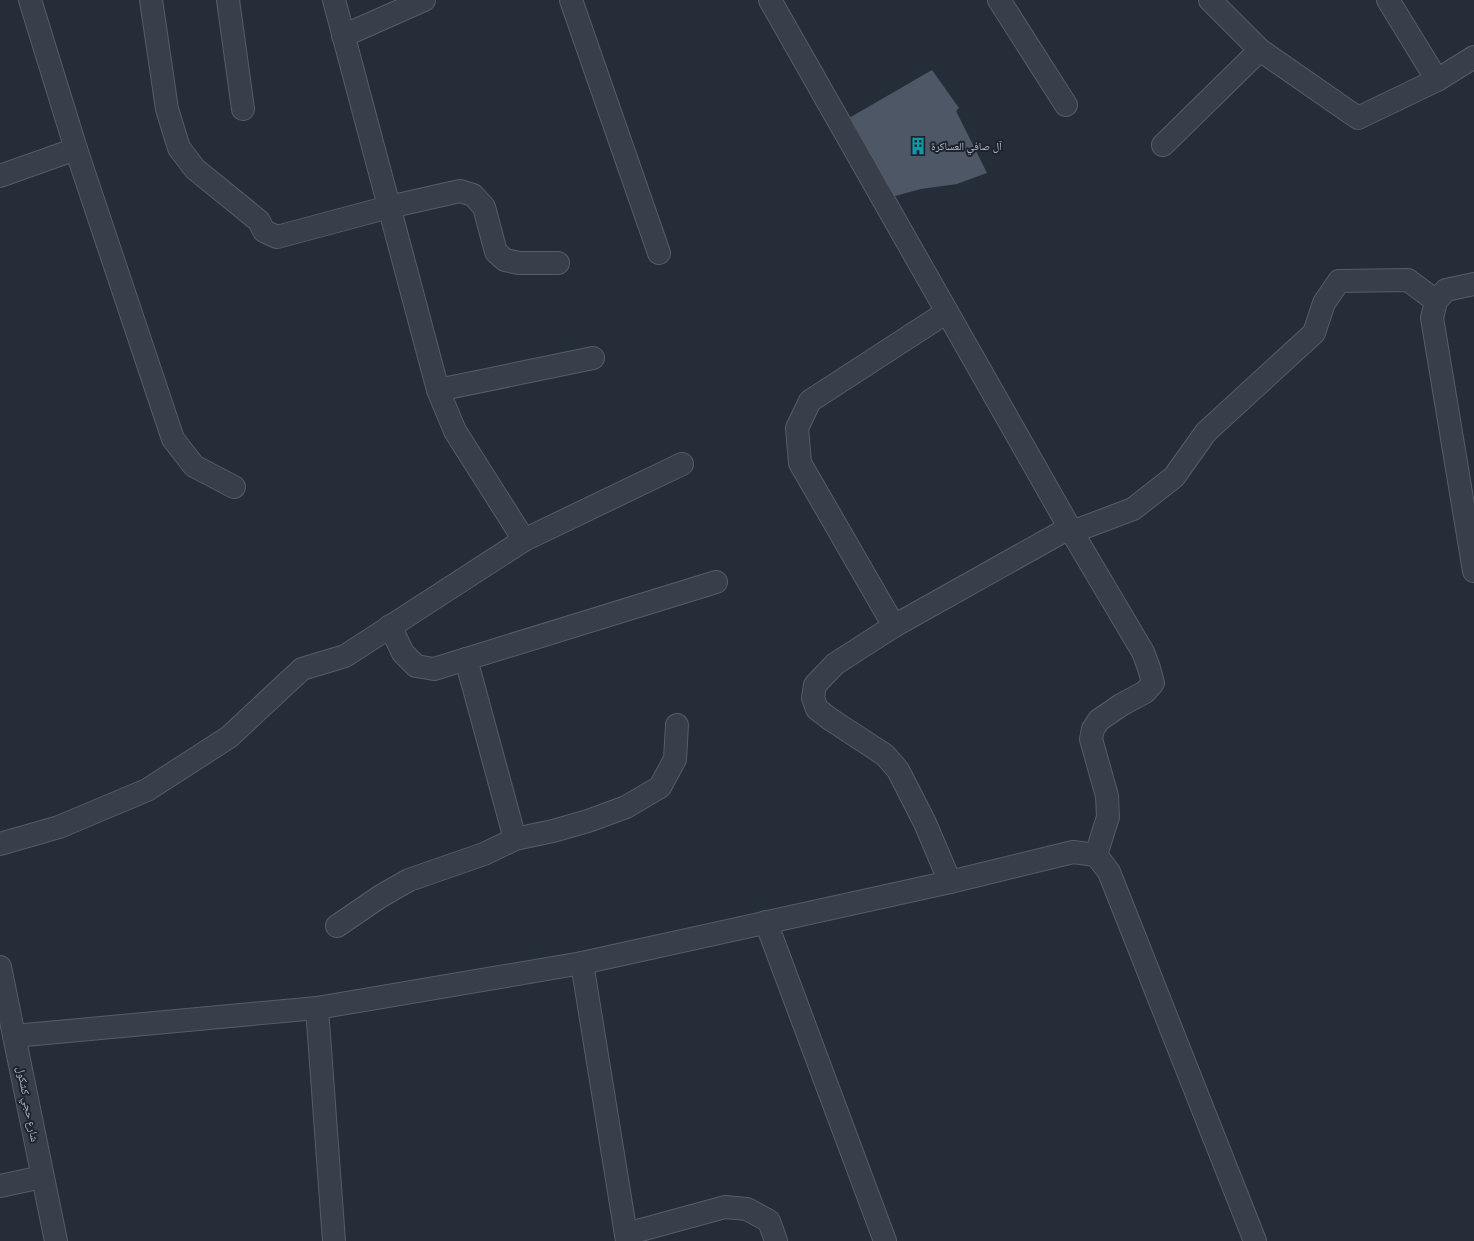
<svg xmlns="http://www.w3.org/2000/svg" width="1474" height="1241" font-family="'Roboto Condensed','Noto Naskh Arabic',sans-serif">
  <rect width="100%" height="100%" fill="#252d39"/>
  <polygon fill="#4e5765" points="932,70 959,108 956,111 987,173 957,184 921,189 888,198 849,118"/>
  <g fill="none" stroke-linecap="round" stroke-linejoin="round">
    <g stroke="#575d68" stroke-width="24">
      <g id="minor">
        <polyline points="30,0 76,149 173,439 194,466 234,487"/>
        <polyline points="151,0 167,109 179,148 195,169 259,221 264,231 277,237 389,207 460,191 473,195 484,207 496,252 505,260 519,263 558,263"/>
        <polyline points="228,0 243,109"/>
        <polyline points="334,0 438,390 455,431 524,540"/>
        <polyline points="571,0 659,253"/>
        <polyline points="770,0 1072,532 1143,652 1149,668 1153,683 1145,692 1121,705 1099,720 1093,729 1091,739 1107,796 1108,817 1096,855"/>
        <polyline points="999,0 1066,105"/>
        <polyline points="1210,0 1260,50 1358,118 1437,80 1474,57"/>
        <polyline points="1388,0 1437,80"/>
        <polyline points="343,36 424,0"/>
        <polyline points="1163,145 1260,50"/>
        <polyline points="0,176 76,149"/>
        <polyline points="1474,284 1446,290 1436,301 1432,318 1474,571"/>
        <polyline points="438,390 593,358"/>
        <polyline points="1072,532 1133,509 1174,477 1206,432 1314,333 1324,303 1339,281 1408,280 1436,301"/>
        <polyline points="390,626 403,653 416,666 434,669 716,582"/>
        <polyline points="894,626 800,463 797,428 810,401 947,312"/>
        <polyline points="515,839 553,831 588,821 626,807 660,787 675,759 677,725"/>
        <polyline points="0,844 59,827 147,790 229,737 302,669 345,656 524,540 682,464"/>
        <polyline points="950,882 925,823 898,770 885,755 830,719 817,709 813,698 815,685 835,664 894,626 1069,528"/>
        <polyline points="766,922 885,1241"/>
        <polyline points="337,926 381,896 409,880 484,854 515,839 466,659"/>
        <polyline points="582,963 627,1241"/>
        <polyline points="0,967 56,1241"/>
        <polyline points="317,1008 334,1241"/>
        <polyline points="14,1036 317,1008 582,963 950,882 1073,852 1096,855 1109,872 1255,1241"/>
        <polyline points="0,1186 42,1177"/>
        <polyline points="626,1234 725,1207 747,1209 769,1221 776,1241"/>
      </g>
    </g>
    <use href="#minor" stroke="#393f4a" stroke-width="22"/>
  </g>
  <defs>
    <g id="building-bare" transform="scale(1.38)"><path d="M-4-6H4V6H1V3H-1V6H-4ZM-2.5-4.3h1.7v1.8h-1.7ZM.8-4.3h1.7v1.8H.8ZM-2.5-1h1.7V.8h-1.7ZM.8-1h1.7V.8H.8Z" fill="#0f9aa8" stroke="#1e242f" stroke-width="2.5" paint-order="stroke"/></g>
  </defs>
  <g fill-rule="evenodd">
    <use href="#building-bare" x="918" y="146"/>
  </g>
  <g text-anchor="middle" stroke-width="4" stroke-linejoin="round" paint-order="stroke">
    <g font-size="11" fill="#b4bac6" stroke="#1e242f" text-anchor="start">
      <text x="931" y="150">آل صافي العساكرة</text>
    </g>
    <g font-size="11" fill="#b4bac6" stroke="#1e242f">
      <text transform="translate(28 1104) rotate(79)" y="4">شارع حجي كشكول</text>
    </g>
  </g>
</svg>
